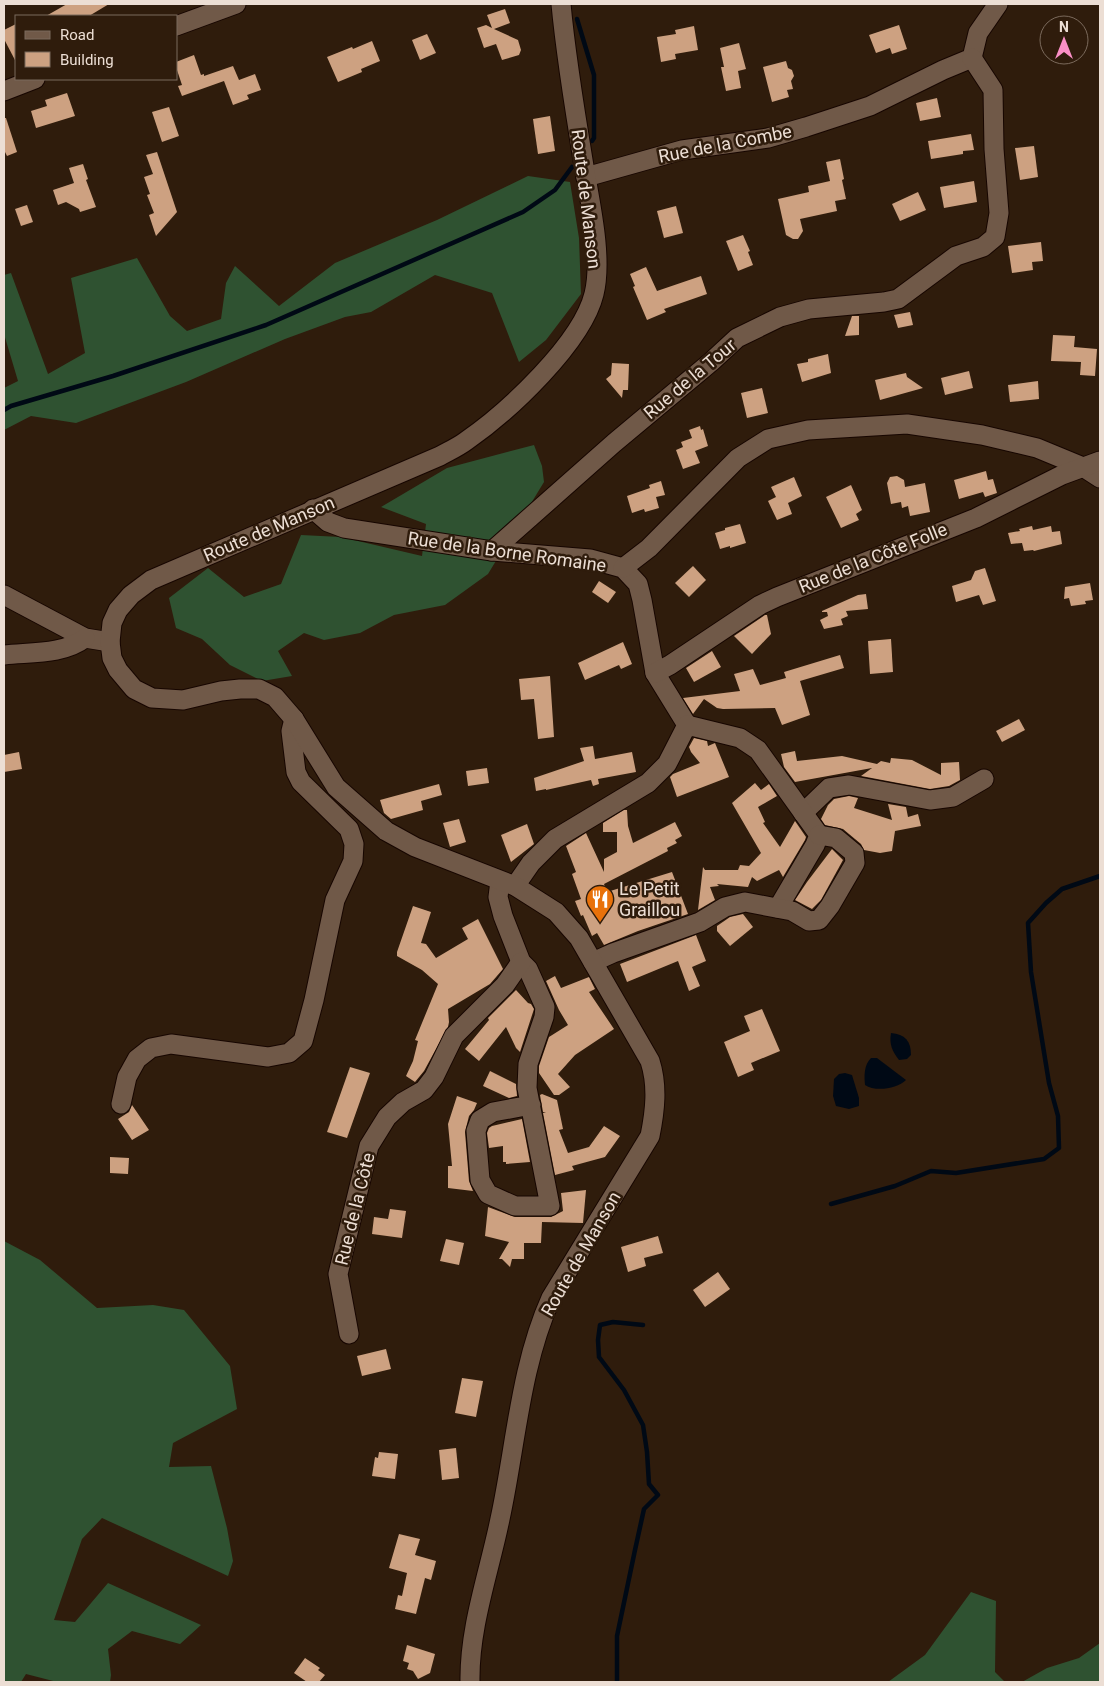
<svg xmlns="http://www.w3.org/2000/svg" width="1104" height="1686" font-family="Roboto,sans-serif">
  <rect width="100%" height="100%" fill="#2f1c0c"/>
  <g fill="#2f5231">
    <polygon points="528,176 570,182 579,238 581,294 546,340 519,362 492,293 435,275 371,312 345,317 285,339 186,382 76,423 31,416 4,430 4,388 18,381 4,334 4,275 11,273 48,374 85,353 71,278 137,258 170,316 187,331 221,319 226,283 235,266 279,306 335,263 437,220"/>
    <polygon points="534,445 542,466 544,482 488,574 445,605 394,615 360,633 324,640 304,633 278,651 292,676 262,681 230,665 202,639 176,628 169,598 208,568 244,597 281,584 301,535 341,537 422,556 426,524 381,507 447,468"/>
    <polygon points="4,1241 40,1260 97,1308 153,1305 184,1310 230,1366 237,1409 173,1443 169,1467 211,1466 227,1528 233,1561 228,1576 102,1518 82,1539 54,1620 75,1622 108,1583 201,1625 180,1644 132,1631 108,1649 111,1675 110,1682 57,1682 26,1674 21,1682 4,1682"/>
    <polygon points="971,1592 996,1601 995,1672 1005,1682 888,1682 925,1655"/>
    <polygon points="1100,1643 1100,1682 1022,1682 1047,1668 1079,1658"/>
  </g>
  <g fill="#000915">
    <path d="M891,1033C905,1034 911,1041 911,1055L907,1059L899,1060C892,1051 889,1044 891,1033Z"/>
    <path d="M871,1058H877L906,1080C897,1089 875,1092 865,1085C864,1075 864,1065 871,1058Z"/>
    <polygon points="845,1073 852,1075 859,1098 859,1106 849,1109 836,1106 833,1096 834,1079 839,1074"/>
  </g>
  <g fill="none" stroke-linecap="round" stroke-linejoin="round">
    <g stroke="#000915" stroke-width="4.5">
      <polyline points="577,19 594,75 594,138 592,141"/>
      <polyline points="4,410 11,406 113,376 266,325 523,212 555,190 572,167"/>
      <polyline points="831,1204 895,1186 931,1171 956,1173 1044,1159 1059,1148 1058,1116 1049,1083 1031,972 1028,923 1046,903 1062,889 1100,876"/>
      <polyline points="617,1682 617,1636 635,1550 644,1509 658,1495 649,1484 647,1452 643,1425 624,1390 599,1357 598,1340 600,1325 613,1322 643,1325"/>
    </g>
  </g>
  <g fill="#cda181">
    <polygon points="67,4 109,4 89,16 46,16"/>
    <polygon points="505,9 510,23 494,29 518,40 521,50 519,55 502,60 496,44 484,48 477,28 486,25 492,28 487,15"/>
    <polygon points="16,24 16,62 4,39 4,30"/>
    <polygon points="899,25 907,49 892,54 890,48 876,53 869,35"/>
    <polygon points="694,26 698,50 675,54 676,59 661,62 657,37 676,34 675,30"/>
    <polygon points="427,34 436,53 420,60 412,40"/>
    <polygon points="372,41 380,61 361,69 362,72 338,82 327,57 352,47 353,49"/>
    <polygon points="739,43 746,69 738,71 741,88 726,91 721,67 724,67 720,48"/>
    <polygon points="194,55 201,75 204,74 204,76 233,66 239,80 255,74 261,90 247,95 249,99 233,105 224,81 182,96 178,86 182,85 176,67 176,62"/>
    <polygon points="786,61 788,68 792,70 794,76 791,81 793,89 787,90 789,97 772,102 763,67"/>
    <polygon points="67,93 75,116 36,128 31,111 47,106 45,100"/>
    <polygon points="937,98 941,117 920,121 916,103"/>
    <polygon points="169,107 179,136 162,142 152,112"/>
    <polygon points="550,116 555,151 538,154 533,119"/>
    <polygon points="4,118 6,118 17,152 7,156 4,150"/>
    <polygon points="971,134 974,150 963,151 963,154 931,159 928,141"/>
    <polygon points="1034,146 1038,177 1020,180 1015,148"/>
    <polygon points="157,152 177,212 156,236 149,215 154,213 147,195 150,194 144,177 153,174 146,155"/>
    <polygon points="840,159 844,179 842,180 846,199 835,201 837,211 800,219 803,231 798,239 793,239 786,235 778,199 809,192 808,186 830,181 826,162"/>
    <polygon points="83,164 88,179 86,180 96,207 80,212 79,209 66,202 58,205 53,190 74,183 69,168"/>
    <polygon points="974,181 977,202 944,208 940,187"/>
    <polygon points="918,192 926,210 900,221 892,204"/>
    <polygon points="27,205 33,222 21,226 15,209"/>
    <polygon points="676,206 683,233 664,238 657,211"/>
    <polygon points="743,235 750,251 748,252 753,265 738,271 726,241"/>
    <polygon points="1041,242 1043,261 1032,262 1033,270 1012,273 1008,246"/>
    <polygon points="646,267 657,291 701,276 707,294 664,309 666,312 647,320 633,287 635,286 630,274"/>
    <polygon points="910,312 913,325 898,328 894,315"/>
    <polygon points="852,316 859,316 859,335 845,336"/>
    <polygon points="1053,335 1075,336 1074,347 1097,349 1095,376 1080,375 1081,362 1051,361"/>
    <polygon points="828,354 831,373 802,382 797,364 808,362 808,359"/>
    <polygon points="612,363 629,364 628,390 623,390 622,398 606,379 611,375"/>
    <polygon points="969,371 973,388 945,395 941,378"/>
    <polygon points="906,373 907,377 923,388 880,400 875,380"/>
    <polygon points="1038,381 1039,399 1010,402 1008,385"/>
    <polygon points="762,388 768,413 747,418 741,393"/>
    <polygon points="700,426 701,430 703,429 708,446 695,451 700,463 683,469 676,450 683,447 681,442 692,438 689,430"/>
    <polygon points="986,471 988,480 993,479 997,493 985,497 983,492 959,499 954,480"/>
    <polygon points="897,476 904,480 905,487 925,483 930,512 910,516 908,506 902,508 901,502 891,504 887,483 890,477"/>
    <polygon points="794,477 802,496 788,503 792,514 777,520 768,501 776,497 771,487"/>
    <polygon points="661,481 665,495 656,497 659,508 645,512 644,509 632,513 627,496 650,488 649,485"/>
    <polygon points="851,485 862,510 856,514 859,520 841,528 826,497"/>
    <polygon points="740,524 746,543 730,548 730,546 720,549 715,533 725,530 725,528"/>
    <polygon points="1032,526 1033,530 1051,526 1052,532 1060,531 1062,544 1034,551 1033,550 1024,551 1022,543 1011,544 1008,533 1020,531 1019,529"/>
    <polygon points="693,566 706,580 689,597 675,583"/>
    <polygon points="985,568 996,601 983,605 979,595 956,602 952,586 971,580 975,571"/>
    <polygon points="599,581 616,592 608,603 592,592"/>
    <polygon points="1090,583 1093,600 1085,601 1086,604 1071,606 1069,598 1064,599 1065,587"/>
    <polygon points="866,594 868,609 846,611 848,616 841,619 843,625 824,629 820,620 828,616 827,612 822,612 822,611 858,595"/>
    <polygon points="765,615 767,615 771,634 752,654 734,636"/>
    <polygon points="891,639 893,672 870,674 868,641"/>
    <polygon points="623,642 632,664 621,669 619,665 585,680 578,663"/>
    <polygon points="712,651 721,667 694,682 686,668"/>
    <polygon points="840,655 844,668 800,681 810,715 782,725 775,708 723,709 717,708 704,699 693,714 683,698 740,691 734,674 753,669 760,685 786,678 784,672"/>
    <polygon points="550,676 554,737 538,739 534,699 521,700 519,679"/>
    <polygon points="1019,719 1025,730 1002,742 996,731"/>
    <polygon points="694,738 707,741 708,746 715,743 729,777 677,797 670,777 673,774 700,763 691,752 689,747"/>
    <polygon points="593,746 595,759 632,752 636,772 598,779 599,784 593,786 591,780 546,790 546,789 536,791 534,778 584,761 580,748"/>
    <polygon points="795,751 797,761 842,756 877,764 881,761 890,763 891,758 912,760 941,775 941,763 959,762 960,780 949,786 930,789 861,776 872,768 795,782 784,767 781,754"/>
    <polygon points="19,752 22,769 4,772 4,755"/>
    <polygon points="487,768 489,783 468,786 466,771"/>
    <polygon points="755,783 761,790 769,784 777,796 758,807 765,822 763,823 780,847 795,821 806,837 805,840 783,877 779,870 757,881 752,877 748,887 717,884 719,886 710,887 715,900 698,910 703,867 705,870 738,870 740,865 749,866 761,853 732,803"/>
    <polygon points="439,784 442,795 421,801 423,810 391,819 384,813 380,800"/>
    <polygon points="849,796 858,798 854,808 892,820 888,804 906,807 908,817 918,814 921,826 895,831 892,851 880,853 864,850 861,844 843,829 825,825 821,819 828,805 834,799"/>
    <polygon points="624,810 627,810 628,826 633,843 675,822 682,836 675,840 677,843 667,848 668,851 604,884 607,892 672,872 688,914 638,931 604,945 597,933 592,936 583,915 581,916 575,901 581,899 572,874 576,872 566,846 586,833 604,872 604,859 617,852 617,832 603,832 603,823"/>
    <polygon points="459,819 466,842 450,847 443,823"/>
    <polygon points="527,824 534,844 511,862 501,835"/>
    <polygon points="832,849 843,860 821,900 812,909 795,900 807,882"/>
    <polygon points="413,906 431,912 421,943 426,944 436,958 468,939 462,928 478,919 503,969 490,984 448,1009 449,1022 448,1027 424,1071 415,1082 406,1076 413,1061 418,1041 415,1040 438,984 422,970 397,956 397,952"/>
    <polygon points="743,914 753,927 730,946 717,931 717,926 730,917"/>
    <polygon points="696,935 706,961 692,967 700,986 689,991 678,961 627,982 620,964"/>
    <polygon points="555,976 561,988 589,977 595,989 589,992 614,1029 575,1055 558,1074 570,1087 559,1095 554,1095 539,1073 539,1066 549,1037 568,1025 559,1010 546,981"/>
    <polygon points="516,990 528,1003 531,1004 534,1009 520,1052 516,1048 506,1027 479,1061 465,1049 489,1020 488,1018"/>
    <polygon points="762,1009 780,1051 751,1063 754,1070 738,1077 724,1042 750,1031 744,1016"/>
    <polygon points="350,1067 370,1073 347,1138 327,1132"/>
    <polygon points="490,1071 516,1084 517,1096 509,1098 483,1086"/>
    <polygon points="542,1094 557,1100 563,1129 559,1130 568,1153 589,1147 604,1126 620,1136 605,1157 572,1166 574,1170 555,1175 543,1113 546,1113 543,1112 540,1095"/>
    <polygon points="457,1096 477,1103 474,1110 469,1116 465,1132 469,1181 473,1191 448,1188 448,1166 452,1166 448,1124"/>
    <polygon points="132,1105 149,1130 132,1140 118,1119 129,1112"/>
    <polygon points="522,1119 530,1162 506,1164 506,1162 503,1162 503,1146 489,1148 487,1133 489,1128 492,1126"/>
    <polygon points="110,1157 129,1158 128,1174 110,1173"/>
    <polygon points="586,1190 583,1223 542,1222 541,1243 524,1243 524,1259 512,1259 510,1267 502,1259 499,1259 509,1242 485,1236 488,1207 515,1217 551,1217 563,1211 561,1193"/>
    <polygon points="390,1209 406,1211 402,1238 372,1234 374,1217 388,1219"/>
    <polygon points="658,1236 663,1253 644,1258 646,1266 628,1272 621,1247"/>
    <polygon points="446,1239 464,1243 459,1265 440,1261"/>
    <polygon points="718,1272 730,1289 705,1307 693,1290"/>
    <polygon points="386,1349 391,1369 362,1376 357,1356"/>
    <polygon points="462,1378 483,1381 476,1417 455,1413"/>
    <polygon points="456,1448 459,1478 442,1480 439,1450"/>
    <polygon points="379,1452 398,1454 395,1479 372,1476 375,1457 378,1458"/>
    <polygon points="399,1534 420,1539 415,1555 436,1561 431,1580 425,1578 416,1614 395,1609 398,1595 402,1596 407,1573 389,1568"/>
    <polygon points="407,1645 435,1654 430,1673 418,1679 413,1671 407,1669 409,1663 403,1661"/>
    <polygon points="305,1658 320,1668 318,1670 325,1675 319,1682 307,1682 294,1673"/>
  </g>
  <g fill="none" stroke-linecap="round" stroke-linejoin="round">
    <g stroke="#170600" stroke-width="21">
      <g id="minor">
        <polyline points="176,26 236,4"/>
        <polyline points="4,91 35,79"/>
        <polyline points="586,177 682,150 768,138 806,127 870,106 943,70 972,58 978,33 998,4"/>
        <polyline points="313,509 328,522 344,528 492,551 590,559 623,568 638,584 642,600 655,673 687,725"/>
        <polyline points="492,551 614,443 711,362 737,338 780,317 809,309 884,302 898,299 956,256 983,247 995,237 999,213 994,149 993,90 972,58"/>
        <polyline points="623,568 649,548 738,458 768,439 808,430 907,424 982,435 1037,448 1083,467 1100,478"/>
        <polyline points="4,595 85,638 110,642"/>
        <path d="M4,655C30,652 63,655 85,638"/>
        <polyline points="655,673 670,665 760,605 777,597 976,518 1062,475 1100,461"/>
        <polyline points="803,813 829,788 849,785 930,800 953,797 984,779"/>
        <polyline points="500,881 498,897 503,916 521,962 528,969 545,1007 544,1017 528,1064 527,1088 550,1206 515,1206 488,1194 480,1180 476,1131 480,1120 493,1112 531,1105"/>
        <polyline points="515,886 531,863 555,839 648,783 667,764 687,725 740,738 758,750 819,835 815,845 778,908"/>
        <polyline points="593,962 613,953 700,922 725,907 745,902 792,911 809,921 819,920 830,906 855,863 854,853 836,838 819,835"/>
        <polyline points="121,1104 127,1077 137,1059 151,1048 171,1044 268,1057 289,1053 303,1041 314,1000 335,900 353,861 354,844 349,829 301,782 296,772 291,731 294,719"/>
        <polyline points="349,1334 338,1274 369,1146 387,1117 403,1102 424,1090 434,1077 454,1036 505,985 521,962"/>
        <path d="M470,1682C469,1627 489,1573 500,1519C516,1445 520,1367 551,1298L650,1136C655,1111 658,1086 650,1061L579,938L556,912L515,886L415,847L386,831L336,787L294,719L275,697L259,689H240L221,691L183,700L152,698L134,689L118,670L112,658L110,642L112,623L118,610L131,595L151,580L440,456C449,451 458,447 466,441C508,412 582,343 594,294C603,258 590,202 584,166C575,112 566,58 561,4"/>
      </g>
    </g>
    <use href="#minor" stroke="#705948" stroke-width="19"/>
  </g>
  <defs>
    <g id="restaurant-pin" transform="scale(1.4375)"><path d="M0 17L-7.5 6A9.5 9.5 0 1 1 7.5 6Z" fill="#e8710a" stroke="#2f1c0c"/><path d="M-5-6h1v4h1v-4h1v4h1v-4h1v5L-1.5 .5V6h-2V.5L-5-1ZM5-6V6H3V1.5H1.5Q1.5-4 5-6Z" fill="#fff"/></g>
  </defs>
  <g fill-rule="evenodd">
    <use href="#restaurant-pin" x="600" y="899"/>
  </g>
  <g text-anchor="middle" stroke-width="5" stroke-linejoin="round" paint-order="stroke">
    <g font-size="18" fill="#ecded4" stroke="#2f1c0c">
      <text transform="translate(725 144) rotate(-11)" y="6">Rue de la Combe</text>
      <text transform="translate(586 199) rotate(83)" y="6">Route de Manson</text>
      <text transform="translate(690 379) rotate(-40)" y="6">Rue de la Tour</text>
      <text transform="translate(269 529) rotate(-23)" y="6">Route de Manson</text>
      <text transform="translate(507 552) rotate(8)" y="6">Rue de la Borne Romaine</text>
      <text transform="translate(873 558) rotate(-22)" y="6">Rue de la Côte Folle</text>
      <text transform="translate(355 1209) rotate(-76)" y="6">Rue de la Côte</text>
      <text transform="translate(581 1254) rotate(-60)" y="6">Route de Manson</text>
    </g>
    <g font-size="18" fill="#ecded4" stroke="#2f1c0c" text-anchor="start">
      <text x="619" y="895">Le Petit<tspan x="619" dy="21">Graillou</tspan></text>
    </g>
  </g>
  <rect width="1104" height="1686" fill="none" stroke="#ecded4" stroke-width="10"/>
  <rect x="15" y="15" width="162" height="65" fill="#2f1c0c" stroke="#7b6a5c"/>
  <rect x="25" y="31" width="25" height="8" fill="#705948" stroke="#7b6a5c"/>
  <text x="60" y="40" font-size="15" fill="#ecded4">Road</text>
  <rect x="25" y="52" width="25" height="15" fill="#cda181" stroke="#7b6a5c"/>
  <text x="60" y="65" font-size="15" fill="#ecded4">Building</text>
  <g transform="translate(1064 40)"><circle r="24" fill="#2f1c0c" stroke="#7b6a5c"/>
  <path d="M0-4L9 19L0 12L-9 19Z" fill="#fa8fc6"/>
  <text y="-8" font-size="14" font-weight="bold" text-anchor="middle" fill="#ecded4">N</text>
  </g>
</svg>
